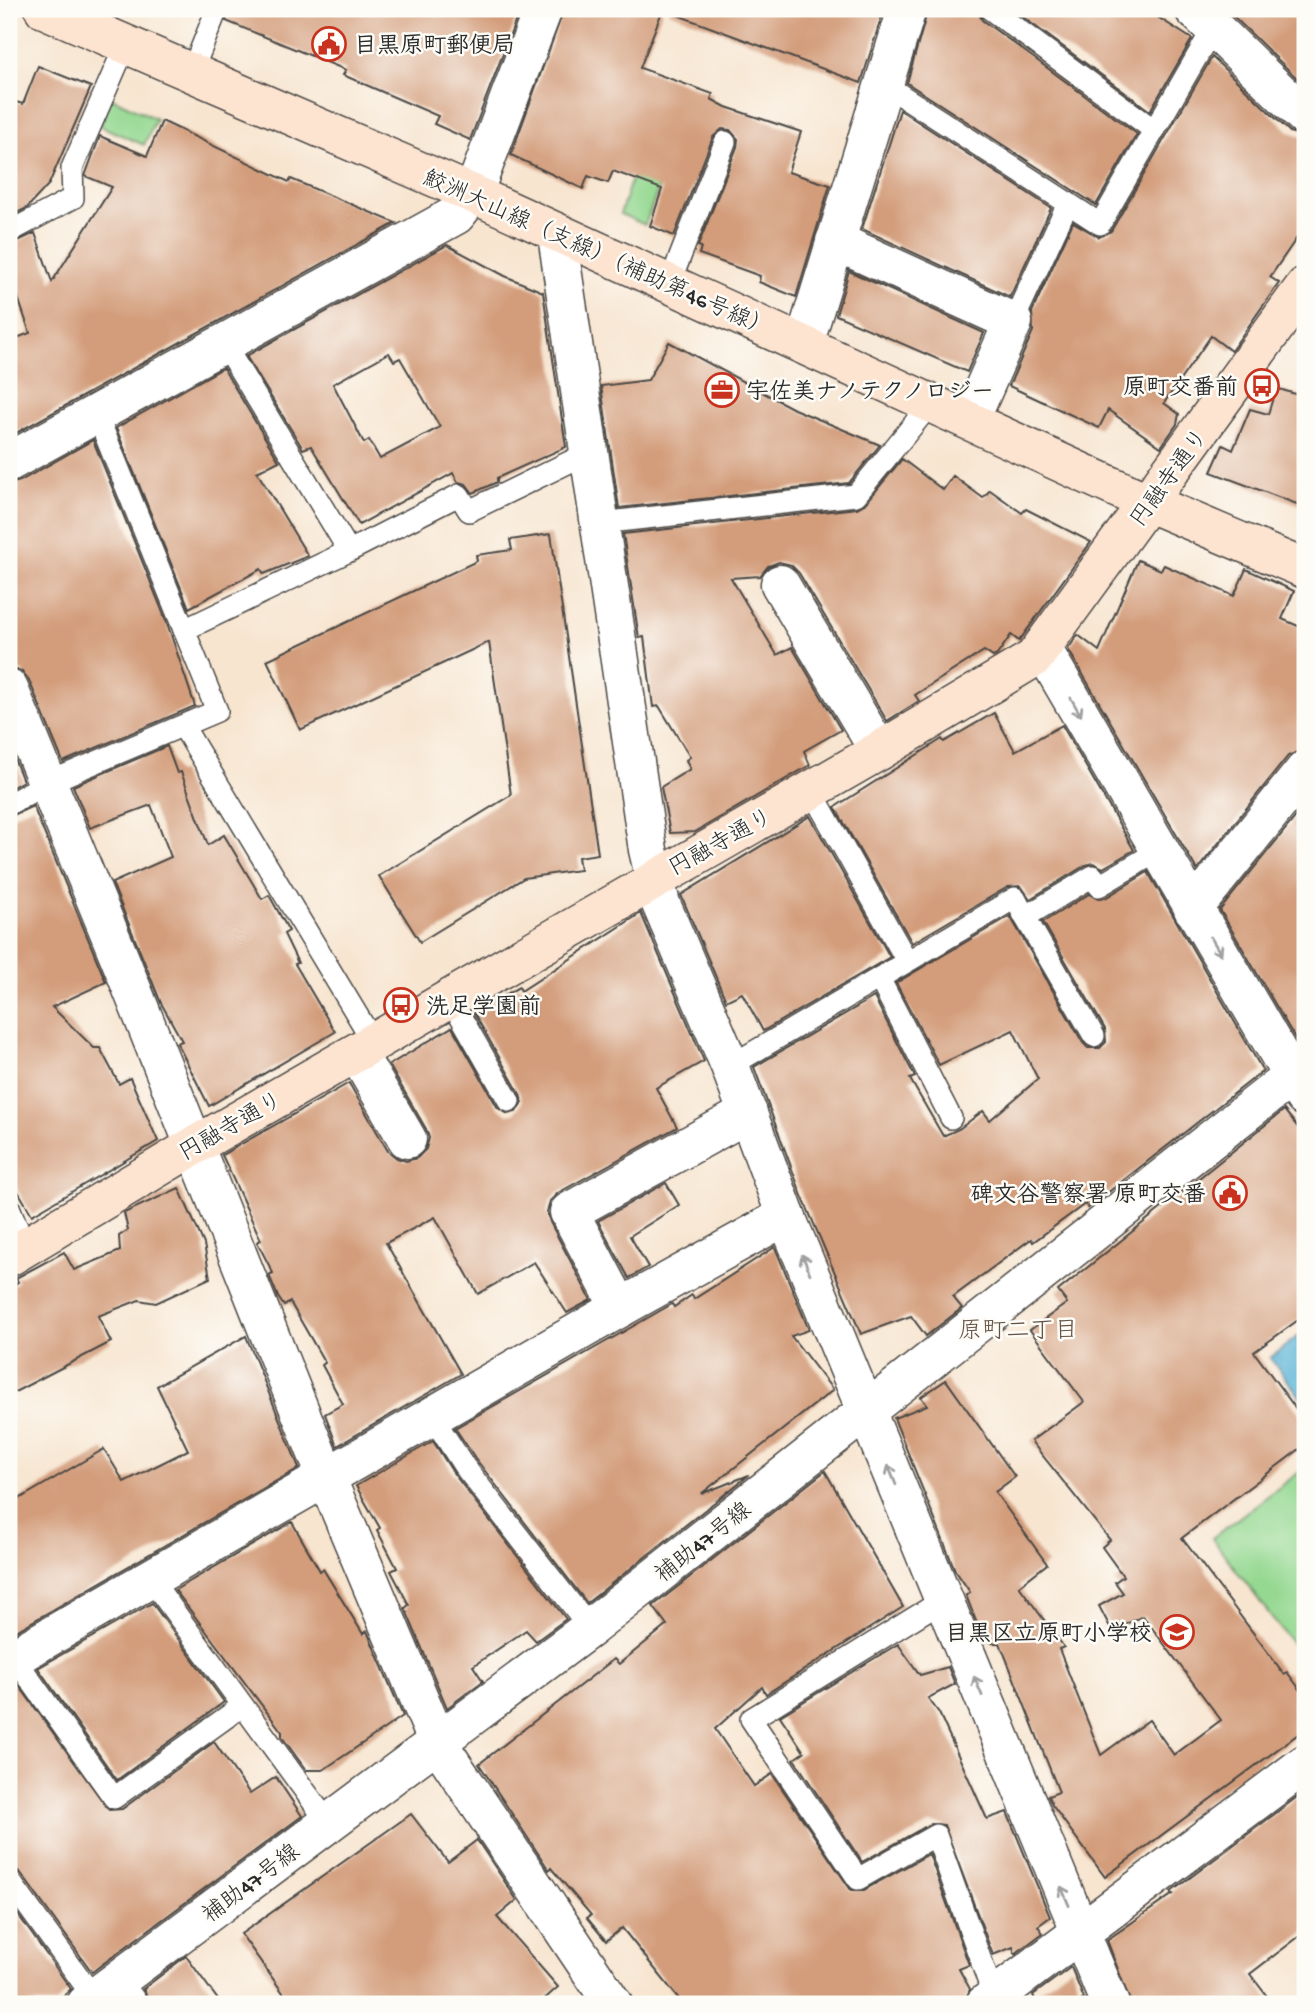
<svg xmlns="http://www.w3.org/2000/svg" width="1314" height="2013" font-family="'Gochi Hand','Klee One',sans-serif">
  <rect width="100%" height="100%" fill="#fdfcf7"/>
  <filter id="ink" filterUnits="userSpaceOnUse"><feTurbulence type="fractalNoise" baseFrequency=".0143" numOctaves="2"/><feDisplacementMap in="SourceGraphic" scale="14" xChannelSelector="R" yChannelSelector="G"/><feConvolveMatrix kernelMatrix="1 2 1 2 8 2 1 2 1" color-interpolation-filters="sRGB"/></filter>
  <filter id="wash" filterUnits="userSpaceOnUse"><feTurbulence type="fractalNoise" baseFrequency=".00686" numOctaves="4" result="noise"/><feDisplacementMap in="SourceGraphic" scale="28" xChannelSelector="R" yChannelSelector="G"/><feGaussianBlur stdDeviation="1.57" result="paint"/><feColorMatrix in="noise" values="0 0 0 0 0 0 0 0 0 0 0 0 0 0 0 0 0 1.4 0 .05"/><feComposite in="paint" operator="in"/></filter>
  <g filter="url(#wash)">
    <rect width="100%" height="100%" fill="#f7e5d0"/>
    <g fill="#94d891" stroke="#60825e" stroke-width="2">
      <polygon points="112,98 156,119 144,145 100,126"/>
      <polygon points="635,169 662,179 645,225 620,214"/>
      <polygon points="1305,1468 1305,1661 1212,1538"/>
    </g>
    <polygon fill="#58b2d6" stroke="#426e80" stroke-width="2" points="1305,1331 1305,1396 1302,1399 1270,1358"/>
    <g id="blocks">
      <g fill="#d39d7b" fill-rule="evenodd">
        <polygon points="230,9 520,9 470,140 434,124 438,116 343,75 346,70 226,21"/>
        <polygon points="564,9 663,9 640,68 713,94 711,99 726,107 801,132 788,172 830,185 796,297 759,282 760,276 699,254 701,247 698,246 737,147 738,139 730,130 722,129 713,137 674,236 650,226 662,189 613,171 608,183 588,176 583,189 511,155"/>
        <polygon points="670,9 884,9 861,83 669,12"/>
        <polygon points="928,9 977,9 982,20 1137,134 1096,205 907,83"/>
        <polygon points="1012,9 1145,9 1192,39 1150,111"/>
        <polygon points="1235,9 1305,9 1305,86 1231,14"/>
        <polygon points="1212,57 1290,132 1305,137 1305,226 1270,277 1279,283 1231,351 1211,336 1164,403 1179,414 1177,424 1161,447 1108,410 1099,428 1009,386 1033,331 1032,312 1073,222 1099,237 1111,231"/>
        <polygon points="38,66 91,87 49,184 27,208 9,217 9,100 23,104"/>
        <polygon points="900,110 1051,208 1010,297 862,229"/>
        <polygon points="162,121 289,182 291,179 396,223 9,437 9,341 30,333 9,271 9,245 35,233 52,282 112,187 85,176 100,136 147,156"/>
        <path d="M447,245L505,276L543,292L566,447L497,478V482L473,493L466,484L458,482L453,473L359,525L311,446L303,449L246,356ZM389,353L394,361L400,358L440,427L380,459L369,440L364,443L333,384Z"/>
        <polygon points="849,271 984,333 967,372 836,315"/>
        <polygon points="669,342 794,409 880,445 849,483 619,508 601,386 648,380"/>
        <polygon points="223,368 279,461 257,472 308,556 264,574 261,569 189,608 116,428"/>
        <polygon points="1276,388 1305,397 1305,507 1211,472 1223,445 1233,450 1250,409 1268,414"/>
        <polygon points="93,440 166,620 195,706 63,762 29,680 22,671 9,668 9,484 20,481"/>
        <polygon points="902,459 943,490 953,476 983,498 990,490 1022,513 1026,509 1091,542 1019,641 1011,635 997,655 993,657 984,651 915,695 919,701 887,721 799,573 791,565 779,562 768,566 760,576 731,578 777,655 792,647 841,730 804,751 810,765 695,832 670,833 661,787 690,769 686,760 690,757 659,706 653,707 644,637 639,638 623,534 857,508 866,503"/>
        <polygon points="551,534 598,854 578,857 580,870 524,878 420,942 379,876 511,795 489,642 300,730 267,660 477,561 476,555 512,550 510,540"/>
        <polygon points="1138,560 1161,570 1164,565 1234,596 1246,569 1294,591 1282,619 1305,629 1305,749 1288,756 1197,870 1068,649 1078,635 1099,651"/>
        <polygon points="994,713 1015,751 1062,725 1134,850 1103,868 1093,863 1086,865 1030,899 1021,886 1008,887 912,943 835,807 942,739 944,742"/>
        <polygon points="9,746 23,781 9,789"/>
        <polygon points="167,746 177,773 181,772 208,845 224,835 262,899 269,895 289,931 284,934 298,963 295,964 335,1032 209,1106 177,1043 182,1041 161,1003 112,883 171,857 151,805 90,828 73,786"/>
        <polygon points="1305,805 1305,1031 1296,1040 1220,910"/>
        <polygon points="33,806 106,982 52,1007 94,1048 100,1048 119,1084 130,1078 158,1141 32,1215 9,1176 9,817"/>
        <polygon points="810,816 890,957 763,1031 742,993 726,1001 681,895"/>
        <polygon points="1148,872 1263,1071 1088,1208 1085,1204 1033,1242 1031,1239 953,1297 962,1308 926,1336 911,1316 861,1334 802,1196 754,1067 874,997 915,1077 910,1079 943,1136 959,1129 983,1111 990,1120 1038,1079 1013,1030 939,1065 896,983 1010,916 1083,1043 1088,1048 1100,1048 1106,1042 1105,1029 1043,922 1089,894 1098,899 1105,898"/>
        <polygon points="641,913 704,1061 656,1088 677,1127 558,1193 550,1201 547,1212 550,1222 591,1300 567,1313 534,1262 478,1294 435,1217 386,1243 461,1374 337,1446 325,1414 343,1404 322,1365 325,1363 290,1302 284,1306 278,1297 269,1275 273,1273 257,1242 261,1240 222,1155 349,1083 388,1151 397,1158 406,1161 417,1158 426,1149 429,1138 426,1129 389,1065 452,1027 498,1108 508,1114 516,1112 522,1102 520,1094 474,1013 519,987 521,991"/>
        <polygon points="1284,1110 1305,1136 1305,1315 1254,1352 1305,1421 1305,1445 1182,1538 1284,1674 1287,1672 1305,1696 1305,1729 1105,1877 1052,1805 1048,1796 1059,1792 1000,1643 992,1643 976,1621 966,1595 970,1592 955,1570 894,1418 927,1405 921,1397 946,1380 1015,1477 995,1492 1047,1564 1019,1586 1064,1647 1059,1649 1101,1755 1149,1720 1174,1755 1221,1720 1143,1616 1112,1631 1099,1606 1123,1593 1115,1582 1123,1576 1102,1547 1110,1540 1031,1441 1084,1402 1030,1330 1067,1303 1058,1291"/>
        <polygon points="666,1183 679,1205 630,1236 648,1267 629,1278 598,1221"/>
        <polygon points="179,1188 204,1244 210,1278 156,1303 139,1300 98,1316 111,1342 9,1395 9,1288 18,1282 16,1278 64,1252 74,1270 120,1251 119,1236 128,1230 124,1213"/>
        <polygon points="775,1247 809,1330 791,1336 833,1390 701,1494 749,1475 587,1603 475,1458 455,1428 672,1304 674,1307 692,1295 694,1299"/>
        <polygon points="246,1336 299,1468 9,1635 9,1505 104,1449 124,1482 188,1450 157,1386"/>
        <polygon points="433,1441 454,1474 566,1619 536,1641 526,1630 473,1666 483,1681 447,1708 405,1608 409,1605 391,1571 397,1568 377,1530 380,1528 356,1486"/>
        <polygon points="825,1471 903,1607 766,1694 762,1687 715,1729 754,1786 772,1774 851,1890 864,1890 929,1854 969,1965 959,1969 970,1989 964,2004 683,2004 622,1928 606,1941 587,1918 591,1915 551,1868 549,1870 479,1764 614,1659 619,1664 667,1625 653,1606"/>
        <polygon points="292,1522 320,1571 323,1569 363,1634 367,1631 403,1716 323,1770 306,1770 282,1737 282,1732 175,1590"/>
        <polygon points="152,1603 224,1702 117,1780 38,1668"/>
        <polygon points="898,1644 920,1675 948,1667 955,1684 928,1698 939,1713 987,1819 1007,1812 1050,1917 1038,1926 1043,1933 1015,1954 1013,1947 993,1955 944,1825 930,1824 862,1862 794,1759 804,1752 780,1716"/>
        <polygon points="15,1680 109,1810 122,1809 214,1742 250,1794 276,1777 302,1816 92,1972 20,1872 9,1867 9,1682"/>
        <polygon points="1305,1791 1305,1932 1250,1974 1273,2004 1131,2004 1107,1940 1173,1894 1171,1892"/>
        <polygon points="411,1814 448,1862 477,1840 517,1900 497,1917 558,1987 539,2004 291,2004 241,1934"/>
        <polygon points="9,1902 71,1989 55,2004 9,2004"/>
        <polygon points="186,1956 221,2004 151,2004 143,1989"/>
        <polygon points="1071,1967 1084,1999 1076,2004 1037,2004 1033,1995"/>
      </g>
    </g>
  </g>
  <g filter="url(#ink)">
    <use href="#blocks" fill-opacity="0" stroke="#4a4744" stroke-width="2"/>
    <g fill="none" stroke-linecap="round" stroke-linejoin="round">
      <g stroke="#4a4744" stroke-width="24">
        <g id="lane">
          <polyline points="990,9 1154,130"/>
          <polyline points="191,74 217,9"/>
          <polyline points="884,84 1100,224 1214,27"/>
          <polyline points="9,232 73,198 72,168 126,44"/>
          <polyline points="669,285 725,142"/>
          <polyline points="1013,322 1068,203"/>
          <polyline points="224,344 349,551 459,495 469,511 590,452"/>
          <polyline points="600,523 856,495 932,402"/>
          <polyline points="184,630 349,551"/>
          <polyline points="183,726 374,1043"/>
          <polyline points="811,790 907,961"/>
          <polyline points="9,804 47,783 217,711 97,415"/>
          <polyline points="879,978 951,1118"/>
          <polyline points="450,998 509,1101"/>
          <polyline points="1094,1036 1025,917 1093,876 1099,886 1158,851"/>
          <polyline points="730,1066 1015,898 1025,917"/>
          <polyline points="9,1207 25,1247"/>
          <polyline points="432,1416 464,1466 590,1628"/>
          <polyline points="150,1578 329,1824"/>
          <polyline points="943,1600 751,1719 858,1879 936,1835 994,1997"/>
          <polyline points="14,1657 114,1798 242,1706"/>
          <polyline points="9,1880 94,1998"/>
          <polyline points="119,1979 138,2004"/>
        </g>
      </g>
      <g stroke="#4a4744" stroke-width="41">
        <g id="street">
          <polyline points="1194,9 1305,116"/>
          <polyline points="557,235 648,850 661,904 730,1066 786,1216 1110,2004"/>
          <polyline points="835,241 1013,322 970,420"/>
          <polyline points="804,344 907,9"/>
          <polyline points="9,462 456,215 473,194 543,9"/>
          <polyline points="780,584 879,751"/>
          <polyline points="1042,648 1304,1097"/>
          <polyline points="9,689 120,959 327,1479 438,1743 613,2004"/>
          <polyline points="1193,909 1305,770"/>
          <polyline points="357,1053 407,1139"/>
          <polyline points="620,1308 569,1212 748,1113"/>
          <polyline points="9,1660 620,1308 786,1216"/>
          <polyline points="86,2004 590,1628 1291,1077 1305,1060"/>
          <polyline points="985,2004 1305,1764"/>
        </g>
      </g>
      <g stroke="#4a4744" stroke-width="41">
        <g id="secondary">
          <polyline points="44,9 473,194 1149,503 1305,569"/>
          <polyline points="9,1257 194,1146 879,751 1034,658 1305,286"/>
        </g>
      </g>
      <use href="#lane" stroke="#fff" stroke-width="21"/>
      <use href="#street" stroke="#fff" stroke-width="38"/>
      <use href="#secondary" stroke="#fde4d1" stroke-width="38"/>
    </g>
    <defs><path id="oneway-shaft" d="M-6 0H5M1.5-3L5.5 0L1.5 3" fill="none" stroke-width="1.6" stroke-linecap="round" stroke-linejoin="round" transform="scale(1.75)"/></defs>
    <g stroke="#a0a0a0">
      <use href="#oneway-shaft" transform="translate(1076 707) rotate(60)"/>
      <use href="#oneway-shaft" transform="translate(1216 946) rotate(59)"/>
      <use href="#oneway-shaft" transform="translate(806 1264) rotate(-112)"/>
      <use href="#oneway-shaft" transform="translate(892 1475) rotate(-112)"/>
      <use href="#oneway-shaft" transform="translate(978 1686) rotate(-113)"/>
      <use href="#oneway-shaft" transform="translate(1065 1896) rotate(-113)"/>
    </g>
  </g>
  <defs>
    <g id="civic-ring" transform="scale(1.75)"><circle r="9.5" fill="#fdfcf7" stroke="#c8321e" stroke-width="1.5"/><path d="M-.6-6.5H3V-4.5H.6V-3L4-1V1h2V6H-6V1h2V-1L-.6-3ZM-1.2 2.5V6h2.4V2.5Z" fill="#c8321e"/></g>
    <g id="bus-ring" transform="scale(1.75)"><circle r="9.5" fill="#fdfcf7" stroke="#c8321e" stroke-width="1.5"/><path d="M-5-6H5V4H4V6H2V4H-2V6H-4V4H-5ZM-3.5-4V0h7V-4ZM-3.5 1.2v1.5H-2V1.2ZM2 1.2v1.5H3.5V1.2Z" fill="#c8321e"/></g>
    <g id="office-ring" transform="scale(1.75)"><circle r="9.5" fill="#fdfcf7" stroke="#c8321e" stroke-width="1.5"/><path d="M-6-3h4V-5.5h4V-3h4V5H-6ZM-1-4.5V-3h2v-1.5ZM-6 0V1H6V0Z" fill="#c8321e"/></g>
    <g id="school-ring" transform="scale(1.75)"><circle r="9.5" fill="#fdfcf7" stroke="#c8321e" stroke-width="1.5"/><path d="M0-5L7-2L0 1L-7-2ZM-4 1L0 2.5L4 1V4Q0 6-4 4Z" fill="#c8321e"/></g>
  </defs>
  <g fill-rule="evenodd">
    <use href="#civic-ring" x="329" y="44"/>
    <use href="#bus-ring" x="1262" y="386"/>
    <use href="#office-ring" x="722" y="390"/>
    <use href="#bus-ring" x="401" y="1005"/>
    <use href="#civic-ring" x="1230" y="1193"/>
    <use href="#school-ring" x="1177" y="1632"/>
  </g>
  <g text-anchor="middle" stroke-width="5" stroke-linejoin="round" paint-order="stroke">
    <g font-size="23" font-weight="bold" fill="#2b2b2b" stroke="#fdfcf7" text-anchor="start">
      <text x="354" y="52">目黒原町郵便局</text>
      <text x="1238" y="394" text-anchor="end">原町交番前</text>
      <text x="746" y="398">宇佐美ナノテクノロジー</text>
      <text x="426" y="1013">洗足学園前</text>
      <text x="1206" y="1201" text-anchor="end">碑文谷警察署 原町交番</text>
      <text x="1152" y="1640" text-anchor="end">目黒区立原町小学校</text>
    </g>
    <g font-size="23" fill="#2b2b2b" stroke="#fdfcf7">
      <text transform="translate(598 252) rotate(24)" y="8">鮫洲大山線（支線）（補助第46号線）</text>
      <text transform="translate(1168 477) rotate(-54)" y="8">円融寺通り</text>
      <text transform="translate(720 841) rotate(-29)" y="8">円融寺通り</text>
      <text transform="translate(230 1125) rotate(-30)" y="8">円融寺通り</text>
      <text transform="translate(702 1541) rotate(-38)" y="8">補助47号線</text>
      <text transform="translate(250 1882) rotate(-37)" y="8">補助47号線</text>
    </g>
    <g font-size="24" fill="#665347" stroke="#fdfcf7">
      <text x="1018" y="1337">原町二丁目</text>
    </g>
  </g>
  <rect width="1314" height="2013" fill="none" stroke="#fdfcf7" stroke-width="35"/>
</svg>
